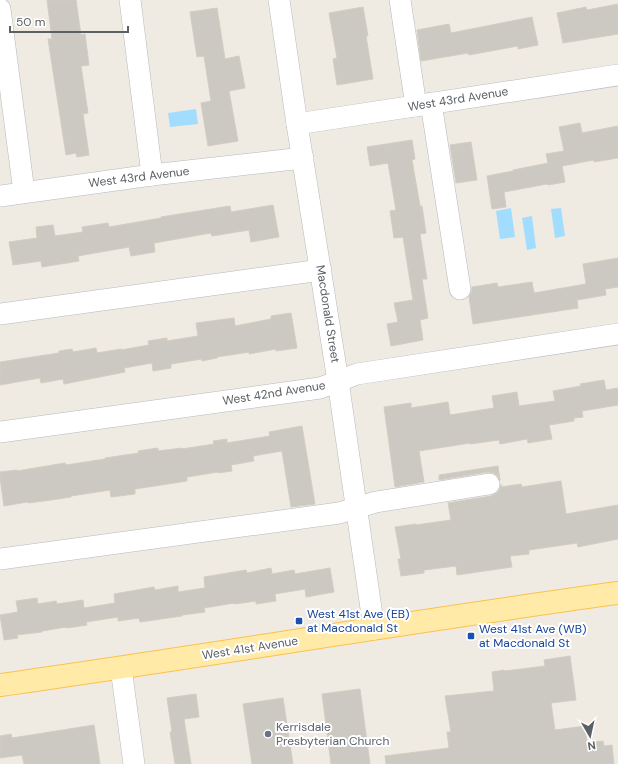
<svg xmlns="http://www.w3.org/2000/svg" width="618" height="764" font-family="'DM Sans',sans-serif">
  <rect width="100%" height="100%" fill="#efebe3"/>
  <g fill="#a2ddff">
    <polygon points="196,109 198,124 170,127 168,113"/>
    <polygon points="511,208 515,237 500,239 496,211"/>
    <polygon points="561,208 565,236 555,238 551,209"/>
    <polygon points="532,216 536,248 527,250 522,218"/>
  </g>
  <g fill="#ccc8c2" stroke="#d4cdc0">
    <polygon points="47,0 76,0 81,35 85,34 89,65 81,66 88,113 83,114 89,155 77,157 76,153 66,155 48,39 52,39"/>
    <polygon points="618,4 618,34 563,43 557,13 586,7 587,10"/>
    <polygon points="363,7 368,36 366,36 373,79 337,85 333,59 337,58 329,13"/>
    <polygon points="217,8 225,59 239,56 245,88 229,91 238,141 208,146 201,103 211,101 204,56 197,57 190,12"/>
    <polygon points="532,17 538,45 518,49 518,46 469,55 468,53 421,61 417,30 449,24 451,33"/>
    <polygon points="580,123 582,133 618,126 618,158 594,162 594,160 562,166 565,182 548,185 547,184 504,192 506,207 492,209 487,176 513,171 513,170 548,163 546,154 564,151 559,127"/>
    <polygon points="412,140 415,159 412,160 420,206 422,206 426,233 420,234 427,279 422,279 428,318 420,320 423,340 391,346 387,324 398,322 394,303 413,300 403,237 394,238 390,211 396,210 388,163 370,166 367,147"/>
    <polygon points="471,142 477,180 456,183 450,145"/>
    <polygon points="273,205 279,237 251,242 249,230 212,236 211,233 154,243 155,252 131,256 129,247 78,256 79,261 42,267 41,261 13,265 9,242 37,238 36,227 53,225 55,236 83,232 82,227 108,223 109,227 161,218 161,217 230,206 231,212"/>
    <polygon points="618,258 618,287 605,289 606,295 577,300 578,308 473,324 469,297 471,293 472,287 497,283 498,287 532,282 534,293 586,284 583,264"/>
    <polygon points="291,313 297,348 276,351 276,349 249,354 249,352 217,357 217,358 202,361 202,359 171,364 171,368 153,371 152,363 124,368 125,372 64,384 63,379 41,383 40,378 0,385 0,362 59,353 59,351 72,349 73,352 96,348 97,353 121,349 121,350 149,345 148,341 167,338 167,341 198,336 196,323 234,318 235,326 271,319 271,316"/>
    <polygon points="604,380 606,390 618,388 618,405 582,411 583,417 574,418 574,421 549,425 552,439 528,443 527,439 500,444 499,440 470,444 470,443 419,451 424,482 395,487 384,407 411,403 411,408 448,402 450,415 494,408 492,396 517,392 519,406 555,401 553,391 581,386 580,384"/>
    <polygon points="302,426 315,504 291,507 282,451 253,456 254,461 231,465 232,471 218,473 218,472 187,477 187,481 135,489 135,494 111,497 110,490 71,496 71,497 51,500 28,503 27,502 4,506 0,478 0,472 17,470 17,471 65,463 66,465 105,459 105,458 139,453 138,451 158,448 158,451 182,448 182,449 214,444 213,441 227,439 227,443 270,436 269,432"/>
    <polygon points="498,466 500,480 498,476 494,473 488,472 439,480 439,475"/>
    <polygon points="561,481 566,514 618,505 618,539 578,547 577,543 529,550 529,554 510,556 512,567 457,575 456,566 424,570 424,573 401,576 398,559 401,559 395,527 416,524 416,525 451,520 448,503 491,496 497,493 500,489 501,484 501,487 521,484 522,487"/>
    <polygon points="271,568 272,574 294,570 295,574 330,568 334,592 306,597 305,589 275,594 276,601 256,604 256,601 235,604 234,603 204,608 205,612 182,615 182,616 140,622 139,618 118,621 118,617 86,622 87,625 67,628 66,627 42,631 42,632 17,635 18,638 4,640 0,615 18,612 16,601 37,598 38,604 56,601 57,604 83,600 84,608 115,603 114,594 154,587 155,590 178,586 178,592 205,588 204,577 246,570 247,573"/>
    <polygon points="570,656 576,700 551,703 555,730 585,726 587,743 603,741 604,746 612,745 614,764 386,764 385,756 449,748 447,732 451,732 445,696 494,691 492,672 504,670 505,671 545,666 544,660"/>
    <polygon points="360,689 370,764 331,764 322,694"/>
    <polygon points="196,694 199,717 184,719 191,764 175,764 170,732 172,732 167,698"/>
    <polygon points="283,698 293,764 252,764 243,704"/>
    <polygon points="94,725 100,764 24,764 22,755 0,758 0,736 11,734 12,738"/>
  </g>
  <g fill="none" stroke-linecap="round" stroke-linejoin="round">
    <g stroke="#b5b9be" stroke-width="22">
      <g id="minor">
        <polyline points="130,0 152,175"/>
        <polyline points="279,0 297,124 338,381 374,629"/>
        <polyline points="400,0 416,106"/>
        <polyline points="0,9 24,192"/>
        <polyline points="431,103 460,289"/>
        <polyline points="297,124 618,75"/>
        <polyline points="0,196 152,175 303,158"/>
        <polyline points="0,314 321,270"/>
        <polyline points="0,432 320,388 357,374 618,334"/>
        <polyline points="0,559 339,513 376,502 489,484"/>
        <polyline points="121,668 134,764"/>
      </g>
    </g>
    <g stroke="#fcc04e" stroke-width="24">
      <path id="major" d="M0,685C206,656 412,621 618,593"/>
    </g>
    <use href="#minor" stroke="#fff" stroke-width="21"/>
    <use href="#major" stroke="#ffeba7" stroke-width="22"/>
  </g>
  <g fill="#1a4fb4" stroke="#fff" stroke-width="1.5">
    <rect x="295" y="617" width="8" height="8" rx="2"/>
    <rect x="467" y="632" width="8" height="8" rx="2"/>
  </g>
  <circle fill="#6b7280" stroke="#fff" stroke-width="1.5" cx="268" cy="734" r="4"/>
  <g text-anchor="middle" stroke-width="4" stroke-linejoin="round" paint-order="stroke">
    <g font-size="12" fill="#5b6065" stroke="#fff">
      <text transform="translate(458 99) rotate(-9)" y="4">West 43rd Avenue</text>
      <text transform="translate(139 177) rotate(-7)" y="4">West 43rd Avenue</text>
      <text transform="translate(328 314) rotate(81)" y="4">Macdonald Street</text>
      <text transform="translate(274 393) rotate(-9)" y="4">West 42nd Avenue</text>
      <text transform="translate(250 648) rotate(-9)" y="4">West 41st Avenue</text>
    </g>
    <g font-size="12" fill="#164399" stroke="#fff" text-anchor="start">
      <text x="307" y="618">West 41st Ave (EB)<tspan x="307" dy="14">at Macdonald St</tspan></text>
      <text x="479" y="633">West 41st Ave (WB)<tspan x="479" dy="14">at Macdonald St</tspan></text>
    </g>
    <g font-size="12" fill="#5b616d" stroke="#fff" text-anchor="start">
      <text x="276" y="731">Kerrisdale<tspan x="276" dy="14">Presbyterian Church</tspan></text>
    </g>
  </g>
  <g transform="translate(590 736) rotate(171)" stroke="#ffffff" stroke-width="3" paint-order="stroke">
  <path d="M0-3L7 15L0 10L-7 15Z" fill="#5b6065"/>
  <text y="-6" font-size="11" font-weight="bold" text-anchor="middle" fill="#5b6065">N</text>
  </g>
  <path d="M10 26v6h118v-6" fill="none" stroke="#5b6065" stroke-width="2"/>
  <text x="16" y="26" font-size="12" fill="#5b6065" stroke="#ffffff" stroke-width="3" paint-order="stroke">50 m</text>
</svg>
